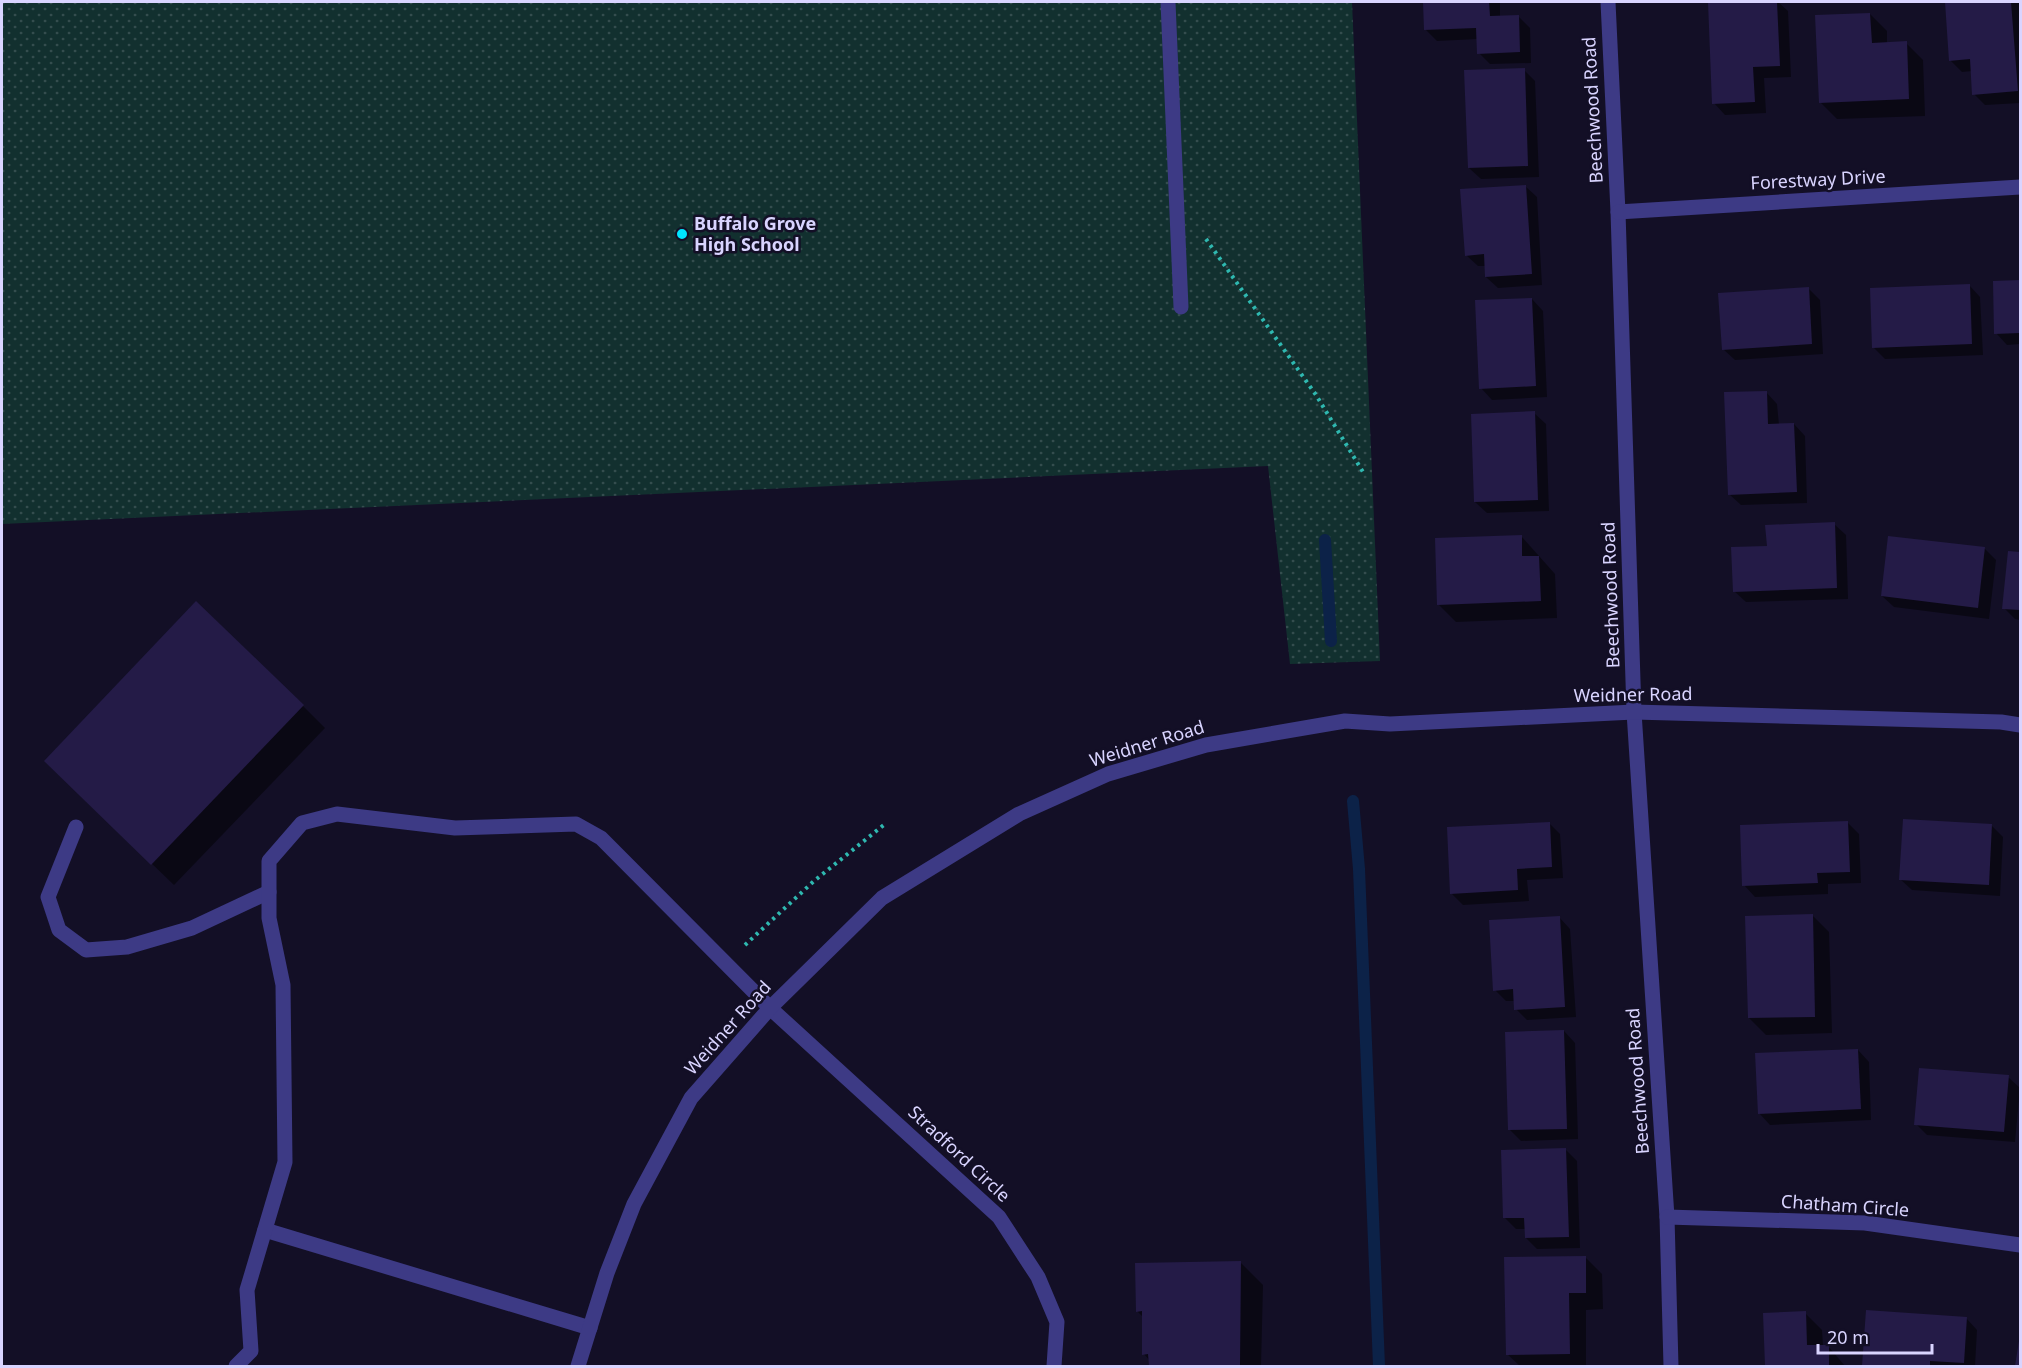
<svg xmlns="http://www.w3.org/2000/svg" width="2022" height="1368" font-family="'Noto Sans',sans-serif">
  <defs>
    <pattern id="park-dots" width="8" height="8" patternUnits="userSpaceOnUse" patternTransform="scale(1.5)"><rect width="8" height="8" fill="#12302f"/><path d="M2 2h.1M6 6h.1" fill="none" stroke="#344d4e" stroke-width="1.8" stroke-linecap="round"/></pattern>
  </defs>
  <rect width="100%" height="100%" fill="#130f26"/>
  <polygon fill="url(#park-dots)" points="2,2 1352,2 1380,661 1290,664 1268,466 2,524"/>
  <g fill="#0007">
    <polygon points="1425,2 1500,2 1500,17 1518,16 1530,28 1531,63 1490,64 1479,53 1478,39 1437,41 1426,30"/>
    <polygon points="1778,2 1788,11 1791,77 1764,78 1766,113 1725,115 1714,103 1709,3"/>
    <polygon points="1946,2 2020,2 2020,103 1985,105 1974,94 1972,71 1962,72 1950,60"/>
    <polygon points="1870,14 1887,31 1887,44 1906,43 1923,60 1925,116 1837,119 1820,102"/>
    <polygon points="1524,70 1535,81 1539,177 1481,179 1469,168"/>
    <polygon points="1525,186 1537,197 1542,285 1498,288 1486,277 1486,266 1478,266 1466,255"/>
    <polygon points="1995,282 2020,282 2020,344 2007,345 1996,333"/>
    <polygon points="1969,285 1980,297 1983,355 1885,359 1874,348"/>
    <polygon points="1808,288 1820,300 1823,354 1735,360 1723,349"/>
    <polygon points="1532,299 1543,311 1547,397 1492,400 1481,388"/>
    <polygon points="1766,392 1777,404 1779,425 1794,424 1805,436 1807,503 1741,505 1729,494"/>
    <polygon points="1534,413 1546,424 1549,511 1487,513 1475,502"/>
    <polygon points="1834,524 1846,535 1848,599 1746,602 1734,591 1768,547"/>
    <polygon points="1521,536 1555,574 1557,618 1456,622 1439,605"/>
    <polygon points="1985,549 1996,560 1989,619 1894,607 1882,596"/>
    <polygon points="2010,552 2020,554 2020,620 2015,619 2004,608"/>
    <polygon points="303,706 325,728 174,885 68,783"/>
    <polygon points="1549,823 1560,834 1563,878 1527,880 1529,901 1463,905 1452,894"/>
    <polygon points="1848,823 1859,834 1861,883 1828,884 1828,894 1755,897 1744,885"/>
    <polygon points="1991,825 2003,837 2000,896 1912,890 1900,879"/>
    <polygon points="1812,915 1829,932 1832,1033 1766,1035 1749,1018"/>
    <polygon points="1559,917 1570,929 1576,1017 1527,1020 1516,1009 1515,1001 1506,1001 1495,990"/>
    <polygon points="1564,1031 1575,1043 1578,1139 1521,1141 1510,1130"/>
    <polygon points="1858,1050 1869,1062 1871,1120 1770,1125 1759,1113"/>
    <polygon points="2008,1077 2020,1088 2015,1142 1927,1135 1916,1124"/>
    <polygon points="1565,1149 1577,1161 1580,1248 1537,1249 1526,1238 1526,1229 1516,1229 1505,1218"/>
    <polygon points="1585,1257 1602,1274 1603,1309 1586,1310 1586,1366 1520,1366 1507,1354"/>
    <polygon points="1241,1263 1263,1285 1261,1366 1150,1366 1150,1361 1144,1354 1143,1317 1137,1311"/>
    <polygon points="1867,1312 1966,1318 1977,1330 1975,1366 1864,1366"/>
    <polygon points="1805,1313 1822,1330 1823,1346 1828,1346 1845,1366 1766,1366 1765,1314"/>
    <polygon points="2020,1343 2020,1366 2017,1366"/>
  </g>
  <g fill="none" stroke-linecap="round" stroke-linejoin="round">
    <g stroke="#0c2248" stroke-width="12">
      <polyline points="1325,540 1331,641"/>
      <polyline points="1353,801 1359,869 1379,1366"/>
    </g>
  </g>
  <g fill="#241b47">
    <polygon points="1423,2 1489,2 1490,16 1519,15 1520,52 1477,54 1476,28 1424,30"/>
    <polygon points="1708,2 1777,2 1780,66 1753,67 1755,102 1712,104"/>
    <polygon points="1945,2 2011,2 2018,91 1972,95 1970,59 1949,61"/>
    <polygon points="1870,13 1872,43 1907,41 1909,99 1819,103 1815,15"/>
    <polygon points="1525,68 1528,166 1468,168 1464,70"/>
    <polygon points="1526,185 1532,274 1485,277 1484,254 1465,256 1460,189"/>
    <polygon points="2020,280 2020,333 1994,334 1993,281"/>
    <polygon points="1970,284 1972,344 1872,348 1870,288"/>
    <polygon points="1809,287 1812,344 1722,350 1718,293"/>
    <polygon points="1532,298 1536,386 1479,389 1475,300"/>
    <polygon points="1767,391 1768,424 1794,423 1797,492 1728,495 1724,392"/>
    <polygon points="1535,411 1538,500 1474,502 1471,414"/>
    <polygon points="1835,522 1837,588 1733,592 1731,547 1767,546 1765,525"/>
    <polygon points="1522,535 1522,556 1539,556 1541,601 1437,605 1435,538"/>
    <polygon points="1888,536 1985,547 1978,608 1881,596"/>
    <polygon points="2008,551 2020,552 2020,610 2002,609"/>
    <polygon points="196,601 304,705 151,865 44,761"/>
    <polygon points="1903,819 1992,824 1989,885 1899,880"/>
    <polygon points="1848,821 1850,872 1817,873 1818,883 1742,886 1740,825"/>
    <polygon points="1550,822 1552,867 1517,869 1518,890 1450,894 1447,827"/>
    <polygon points="1813,914 1815,1017 1748,1018 1745,916"/>
    <polygon points="1560,916 1565,1007 1514,1010 1513,989 1493,991 1489,920"/>
    <polygon points="1564,1030 1567,1129 1508,1130 1505,1032"/>
    <polygon points="1858,1049 1861,1109 1758,1114 1755,1053"/>
    <polygon points="1919,1068 2009,1075 2004,1132 1914,1125"/>
    <polygon points="1566,1148 1569,1237 1525,1238 1524,1218 1503,1218 1501,1150"/>
    <polygon points="1586,1256 1586,1293 1569,1293 1570,1354 1506,1355 1504,1257"/>
    <polygon points="1241,1261 1240,1366 1149,1366 1148,1354 1142,1355 1142,1311 1136,1312 1135,1263"/>
    <polygon points="1866,1310 1967,1317 1964,1363 1930,1361 1930,1366 1862,1366"/>
    <polygon points="1806,1311 1807,1345 1829,1345 1829,1366 1765,1366 1763,1313"/>
    <polygon points="2019,1341 2020,1366 2015,1366"/>
  </g>
  <g fill="none" stroke-linecap="round" stroke-linejoin="round">
    <g stroke="#2fb8b0" stroke-width="4" stroke-dasharray="3 4.5" stroke-linecap="butt">
      <polyline points="1206,239 1316,395 1363,472"/>
      <polyline points="745,945 814,881 885,824"/>
    </g>
    <g stroke="#3d3a85" stroke-width="15">
      <polyline points="1168,2 1181,307"/>
      <polyline points="76,827 48,897 59,930 86,950 127,947 192,928 269,892"/>
      <polyline points="265,1230 590,1328"/>
      <polyline points="236,1366 251,1351 247,1290 285,1162 283,985 269,918 269,861 302,823 337,814 455,828 576,824 601,838 770,1008"/>
    </g>
    <g stroke="#3d3a85" stroke-width="15">
      <polyline points="1608,2 1618,212 1634,712 1667,1217 1671,1366"/>
      <polyline points="1618,212 2020,187"/>
      <polyline points="770,1008 999,1217 1038,1277 1057,1322 1054,1366"/>
      <polyline points="1667,1217 1865,1223 2020,1245"/>
      <polyline points="578,1366 607,1273 634,1204 691,1098 770,1008 882,898 1019,814 1108,774 1206,745 1345,721 1390,724 1634,712 2001,722 2020,725"/>
    </g>
  </g>
  <circle fill="#00e5ff" stroke="#130f26" stroke-width="2" cx="682" cy="234" r="6"/>
  <g text-anchor="middle" stroke-width="5" stroke-linejoin="round" paint-order="stroke">
    <g font-size="18" fill="#d9d4ff" stroke="#130f26">
      <text transform="translate(1593 110) rotate(-93)" y="6">Beechwood Road</text>
      <text transform="translate(1818 180) rotate(-3)" y="6">Forestway Drive</text>
      <text transform="translate(1611 595) rotate(-92)" y="6">Beechwood Road</text>
      <text transform="translate(1633 695) rotate(-1)" y="6">Weidner Road</text>
      <text transform="translate(1147 744) rotate(-17)" y="6">Weidner Road</text>
      <text transform="translate(728 1028) rotate(-48)" y="6">Weidner Road</text>
      <text transform="translate(1638 1081) rotate(-94)" y="6">Beechwood Road</text>
      <text transform="translate(959 1154) rotate(43)" y="6">Stradford Circle</text>
      <text transform="translate(1845 1206) rotate(4)" y="6">Chatham Circle</text>
    </g>
    <g font-size="18" font-weight="bold" fill="#d9d4ff" stroke="#130f26" text-anchor="start">
      <text x="694" y="230">Buffalo Grove<tspan x="694" dy="21">High School</tspan></text>
    </g>
  </g>
  <rect width="2022" height="1368" fill="none" stroke="#d9d4ff" stroke-width="6"/>
  <path d="M1818 1344v9h114v-9" fill="none" stroke="#d9d4ff" stroke-width="3"/>
  <text x="1827" y="1344" font-size="18" fill="#d9d4ff" stroke="#130f26" stroke-width="4.5" paint-order="stroke">20 m</text>
</svg>
